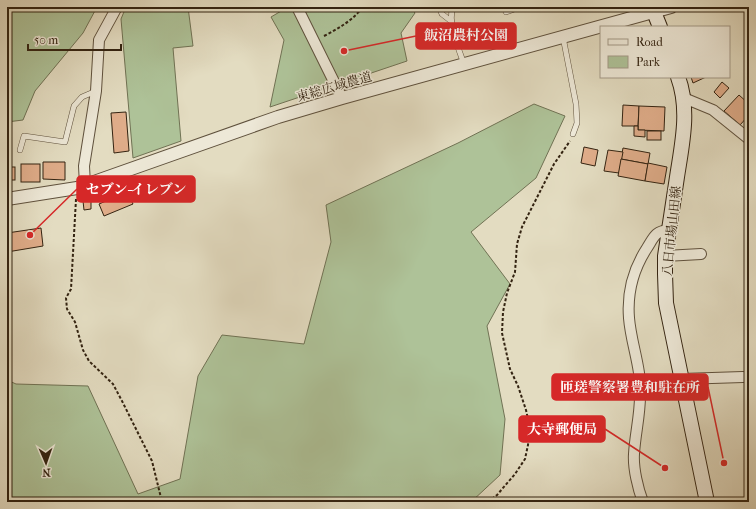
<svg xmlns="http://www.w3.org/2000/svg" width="756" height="509" font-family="'IM FELL French Canon','Noto Serif JP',serif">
  <rect width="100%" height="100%" fill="#e3dcc1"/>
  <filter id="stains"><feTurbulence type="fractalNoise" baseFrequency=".005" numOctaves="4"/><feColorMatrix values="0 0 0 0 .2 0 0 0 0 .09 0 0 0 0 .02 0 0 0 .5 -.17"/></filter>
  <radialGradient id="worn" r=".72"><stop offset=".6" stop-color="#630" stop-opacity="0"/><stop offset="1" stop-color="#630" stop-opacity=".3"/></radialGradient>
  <g fill="#aec298" stroke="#707254">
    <polygon points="7,7 97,7 83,33 35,91 23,120 7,122"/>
    <polygon points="126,7 188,7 193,46 173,48 181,141 133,158 121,19"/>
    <polygon points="288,7 411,7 415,13 401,33 407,61 270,107 284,40 271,17"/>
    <polygon points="534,104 565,116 536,178 471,232 510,284 487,326 505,419 500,475 471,502 7,502 7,380 16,384 88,386 138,494 180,479 198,376 222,335 304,344 331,242 326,205 458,143"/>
  </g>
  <g fill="#e0ad8a" stroke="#332311">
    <polygon points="691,77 706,77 693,83"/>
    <polygon points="722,82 729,88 720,98 714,92"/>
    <polygon points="739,95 749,104 749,106 745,110 749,115 740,125 724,111"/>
    <polygon points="623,105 639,106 638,126 622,126"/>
    <polygon points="639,106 665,107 664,131 638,130"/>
    <polygon points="126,112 129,151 114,153 111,113"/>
    <polygon points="634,126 638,126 638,130 645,130 645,137 634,136"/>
    <rect x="647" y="131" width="14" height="9"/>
    <polygon points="584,147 598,150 595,166 581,163"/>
    <polygon points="623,148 650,153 648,164 621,159"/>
    <polygon points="608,150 623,152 619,173 604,171"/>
    <polygon points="621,159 648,164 645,181 618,176"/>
    <polygon points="43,162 65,162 65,180 43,179"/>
    <polygon points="648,163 667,167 664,184 645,181"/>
    <rect x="21" y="164" width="19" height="18"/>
    <rect x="8" y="167" width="7" height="13"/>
    <polygon points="127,192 133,204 104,216 99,204"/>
    <polygon points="91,200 91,209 84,210 83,201"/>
    <polygon points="41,228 43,246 7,252 7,233"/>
  </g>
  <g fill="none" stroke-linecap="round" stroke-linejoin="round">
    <g stroke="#5f513d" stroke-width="6">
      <g id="service">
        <polyline points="439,7 442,14 451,21"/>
        <path d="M453,7C447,21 459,50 464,64"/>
        <polyline points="504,7 506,12 520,7"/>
        <polyline points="563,37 576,104 577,123 573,134"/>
        <polyline points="20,150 24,136 65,142 74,106 82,97 96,91"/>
      </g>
    </g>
    <g stroke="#5f513d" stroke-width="12">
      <g id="minor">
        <polyline points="297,7 342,98"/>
        <polyline points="684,98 713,110 749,139"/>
        <polyline points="85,185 84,166 96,91 99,40 117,7"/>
        <polyline points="665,256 701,254"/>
        <polyline points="681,379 743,377"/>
        <path d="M643,502C638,489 633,468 634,454C635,435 640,416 640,396C642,369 631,344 629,318C627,293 634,268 647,248C654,237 655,231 669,230"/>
      </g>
    </g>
    <g stroke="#5f513d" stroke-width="14">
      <polyline id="tertiary" points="7,199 77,188 278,117 342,98 671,7"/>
    </g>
    <g stroke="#332311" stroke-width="16">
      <g id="secondary">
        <polyline points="652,7 660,27"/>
        <path d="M678,77C690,110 682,144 677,177C673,203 669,230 665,256V274L666,303L707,502"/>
      </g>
    </g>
    <g stroke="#332311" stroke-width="2" stroke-dasharray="3 2" stroke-linecap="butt">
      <path d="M324,36C339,28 352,21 363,7"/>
      <polyline points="76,199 71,289 66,298 67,309 75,322 83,350 89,361 113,384 122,401 152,461 162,502"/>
      <polyline points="488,502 497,495 515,474 525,459 528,445 530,428 526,410 518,386 510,369 502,333 503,312 507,293 515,272 517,244 522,227 554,164 570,141"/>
    </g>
    <use href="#service" stroke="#ede8d7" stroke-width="5"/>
    <use href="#minor" stroke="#ede8d7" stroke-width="10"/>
    <use href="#tertiary" stroke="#ede8d7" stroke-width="12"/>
    <use href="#secondary" stroke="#ede8d7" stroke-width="14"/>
  </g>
  <g text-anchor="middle" stroke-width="3" stroke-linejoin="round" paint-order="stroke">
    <g font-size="13" fill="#332311" stroke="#ede8d7">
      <text transform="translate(334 86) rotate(-16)" y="5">東総広域農道</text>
      <text transform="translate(671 231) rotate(-84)" y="5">八日市場山田線</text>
    </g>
  </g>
  <path fill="none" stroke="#d62828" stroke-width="1.5" d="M344 51L416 36M30 235L77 189M724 463L708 387M665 468L605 429"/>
  <g fill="#d62828" stroke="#ede8d7" stroke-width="1.5">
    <circle cx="344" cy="51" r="4"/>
    <circle cx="30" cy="235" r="4"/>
    <circle cx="724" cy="463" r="4"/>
    <circle cx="665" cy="468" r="4"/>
  </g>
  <g fill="#d62828" stroke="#d62828" stroke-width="1.5">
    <rect x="416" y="23" width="100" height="26" rx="4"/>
    <rect x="77" y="176" width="118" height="26" rx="4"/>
    <rect x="552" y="374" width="156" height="26" rx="4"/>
    <rect x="519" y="416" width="86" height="26" rx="4"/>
  </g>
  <g font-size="14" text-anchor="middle" font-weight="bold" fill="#fff">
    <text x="466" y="40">飯沼農村公園</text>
    <text x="136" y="194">セブン-イレブン</text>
    <text x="630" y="392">匝瑳警察署豊和駐在所</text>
    <text x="562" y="434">大寺郵便局</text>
  </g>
  <rect width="756" height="509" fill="none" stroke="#e3dcc1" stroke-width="24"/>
  <rect x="8" y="8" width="740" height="493" fill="none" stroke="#332311" stroke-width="2"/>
  <rect x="12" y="12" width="732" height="485" fill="none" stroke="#332311"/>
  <rect x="600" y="26" width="130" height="52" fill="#ede8d7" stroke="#a39988"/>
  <rect x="608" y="39" width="20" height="6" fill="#ede8d7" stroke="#a39988"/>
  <text x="636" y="46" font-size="12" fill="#332311">Road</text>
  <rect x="608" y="56" width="20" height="12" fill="#aec298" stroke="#a39988"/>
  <text x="636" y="66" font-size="12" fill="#332311">Park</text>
  <g transform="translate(46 463) rotate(178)" stroke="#ede8d7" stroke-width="3" paint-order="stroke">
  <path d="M0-3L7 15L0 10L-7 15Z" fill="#332311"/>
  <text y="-6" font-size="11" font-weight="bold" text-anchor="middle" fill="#332311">N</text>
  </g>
  <path d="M28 44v6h93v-6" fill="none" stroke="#332311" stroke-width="2"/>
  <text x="34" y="44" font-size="12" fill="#332311" stroke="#ede8d7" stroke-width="3" paint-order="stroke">50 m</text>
  <rect width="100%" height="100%" filter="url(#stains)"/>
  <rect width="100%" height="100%" fill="url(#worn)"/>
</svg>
